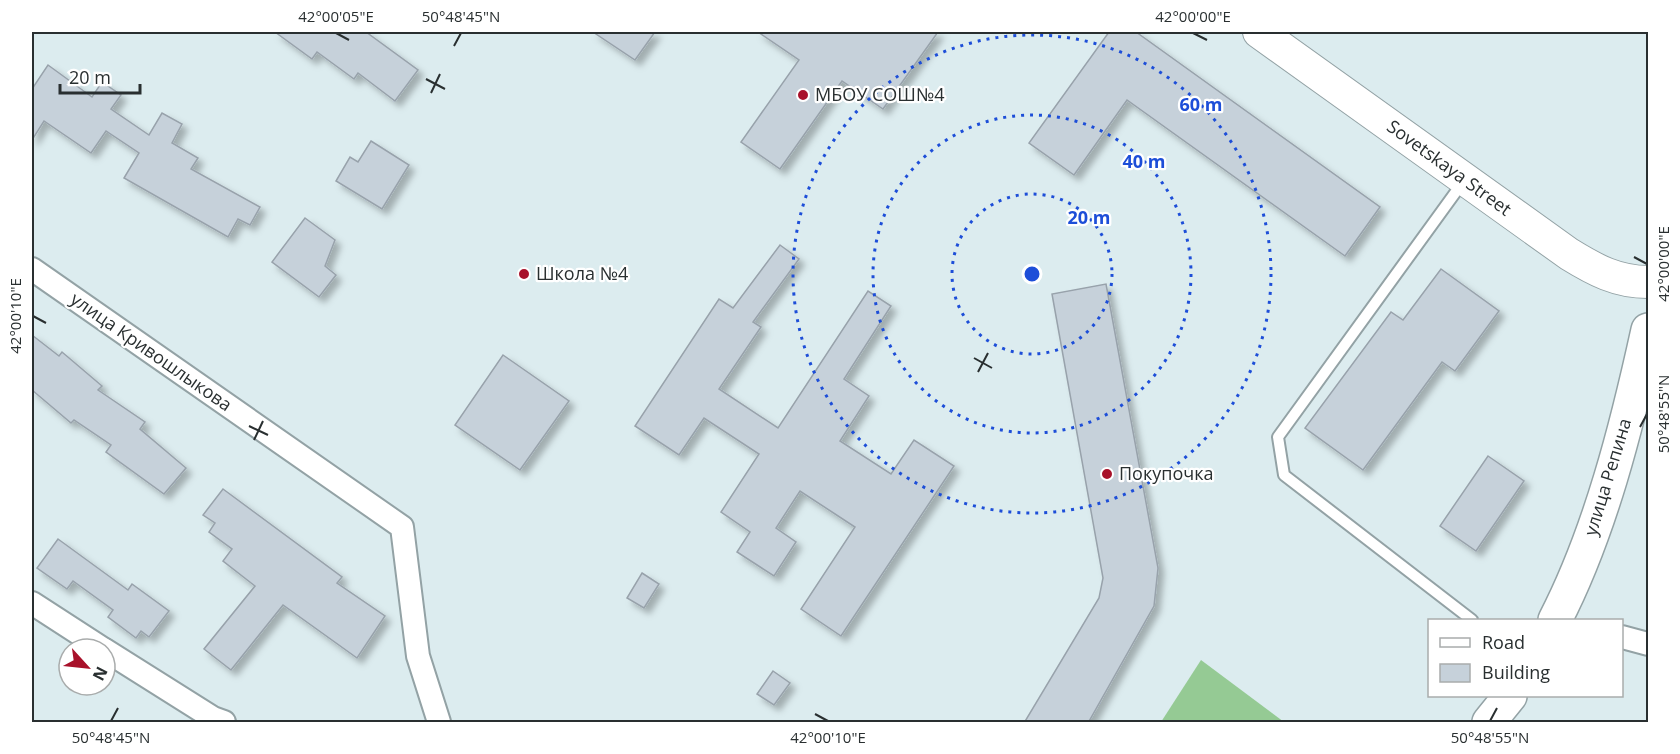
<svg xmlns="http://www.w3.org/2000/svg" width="1680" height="754" font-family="'Open Sans',sans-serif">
  <defs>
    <filter id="shadow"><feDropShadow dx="5.5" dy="5.5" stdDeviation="3" flood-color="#0004"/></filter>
  </defs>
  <rect width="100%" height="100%" fill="#dcecef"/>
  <polygon fill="#95ca94" points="1201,660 1284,722 1161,722"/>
  <g fill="#c6d1da" stroke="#98a2ab" stroke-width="1.5" filter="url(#shadow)">
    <polygon points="275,32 366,32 418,70 395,101 358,73 354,79 317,52 312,59"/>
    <polygon points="593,32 655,32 635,60"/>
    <polygon points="758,32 938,32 883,109 842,81 780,169 741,142 799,60"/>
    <polygon points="1109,32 1136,32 1380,207 1345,256 1127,100 1074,175 1029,143"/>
    <polygon points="48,65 92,97 102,82 121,95 111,109 149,135 162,113 182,124 172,143 198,158 191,169 260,207 250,225 238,219 228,237 124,178 139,153 106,131 91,153 44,121 32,140 32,89"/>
    <polygon points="371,141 409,165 382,209 336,181 350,157 358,162"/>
    <polygon points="305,218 335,240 325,266 336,275 319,297 272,262"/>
    <polygon points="780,245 799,259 753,322 761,327 719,389 778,428 868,291 891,306 844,379 869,396 840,441 891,474 914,440 954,466 841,636 801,609 855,527 800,491 776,528 796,542 774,576 737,552 750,532 721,512 759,454 704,418 679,455 635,426 719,299 733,308"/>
    <polygon points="1441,269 1499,311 1455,371 1442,362 1363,470 1305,428 1391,312 1403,320"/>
    <polygon points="1106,284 1158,568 1154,606 1088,723 1024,723 1099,598 1103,578 1052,294"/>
    <polygon points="32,335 59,356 62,352 102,386 98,390 145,422 140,429 186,468 164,494 106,452 111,445 74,420 71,423 32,390"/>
    <polygon points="503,355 569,401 520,470 455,425"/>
    <polygon points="1488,456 1524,481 1476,551 1440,526"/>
    <polygon points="223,489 342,577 337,583 385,616 357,658 283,605 231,670 204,649 255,586 223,561 232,549 209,532 215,523 203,515"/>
    <polygon points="58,539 128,590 132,584 169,611 149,637 141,631 136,638 108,617 113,610 73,581 67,589 37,568"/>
    <polygon points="642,573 659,584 644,608 627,598"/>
    <polygon points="773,671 790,683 774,705 757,694"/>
  </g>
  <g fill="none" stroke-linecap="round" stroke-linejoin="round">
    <g stroke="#93a2a5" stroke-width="14">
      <polyline id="service" points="1463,182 1278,437 1284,475 1472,620"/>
    </g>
    <g stroke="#93a2a5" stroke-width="26">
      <g id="minor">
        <polyline points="32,269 402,527 418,656 439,722"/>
        <polyline points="32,603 103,649"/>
        <polyline points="1622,637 1648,644"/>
        <polyline points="105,650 213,718 224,722"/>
      </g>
    </g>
    <g stroke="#93a2a5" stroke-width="34">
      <path id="secondary" d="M1259,32L1569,254C1595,270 1617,282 1648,282"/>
    </g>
    <g stroke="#93a2a5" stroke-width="36">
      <g id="primary">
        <path d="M1555,620C1600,533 1627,426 1648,330"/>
        <polyline points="1489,722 1510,696"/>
      </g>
    </g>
    <use href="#service" stroke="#fff" stroke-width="10"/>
    <use href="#minor" stroke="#fff" stroke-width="22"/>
    <use href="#secondary" stroke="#fff" stroke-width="32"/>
    <use href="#primary" stroke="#fff" stroke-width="33"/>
  </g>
  <path fill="none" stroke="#292f30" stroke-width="2" d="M336,33L349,40M1193,33L1207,40M454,46L461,33M426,79L445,89M431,93L440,74M1634,257L1647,264M33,316L46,323M974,358L992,368M978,372L988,353M249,426L268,435M1640,427L1647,414M254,440L263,421M815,714L828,721M111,721L118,708M1490,721L1497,708"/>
  <g fill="none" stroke="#1d4ed8" stroke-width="3" stroke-dasharray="3 6">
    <circle cx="1032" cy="274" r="80"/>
    <circle cx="1032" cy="274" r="159"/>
    <circle cx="1032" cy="274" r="239"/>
  </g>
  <g fill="#a8112a" stroke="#fff" stroke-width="2">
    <circle cx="803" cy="95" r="6"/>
    <circle cx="524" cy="274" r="6"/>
    <circle cx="1107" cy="474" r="6"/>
  </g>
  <g text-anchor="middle" stroke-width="4.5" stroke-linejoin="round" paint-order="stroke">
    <g font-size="18" fill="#292f30" stroke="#fff" text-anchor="start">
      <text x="815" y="101">МБОУ СОШ№4</text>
      <text x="536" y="280">Школа №4</text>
      <text x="1119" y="480">Покупочка</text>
    </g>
    <g font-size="18" fill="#292f30" stroke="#fff">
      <text transform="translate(1449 168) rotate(36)" y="6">Sovetskaya Street</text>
      <text transform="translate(151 352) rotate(35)" y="6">улица Кривошлыкова</text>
      <text transform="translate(1608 477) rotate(-73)" y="6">улица Репина</text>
    </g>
  </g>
  <circle cx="1032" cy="274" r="9" fill="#1d4ed8" stroke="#fff" stroke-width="3"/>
  <g font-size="18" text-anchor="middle" font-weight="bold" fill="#1d4ed8" stroke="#fff" stroke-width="4.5" stroke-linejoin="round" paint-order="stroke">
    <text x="1201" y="111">60 m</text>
    <text x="1144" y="168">40 m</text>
    <text x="1089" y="224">20 m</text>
  </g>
  <rect width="1680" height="754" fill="none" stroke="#ffffff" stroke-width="66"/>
  <rect x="1428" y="619" width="195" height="78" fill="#ffffff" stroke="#a9acac" stroke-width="1.5"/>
  <rect x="1440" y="638" width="30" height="9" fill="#ffffff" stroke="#a9acac" stroke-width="1.5"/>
  <text x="1482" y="649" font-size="18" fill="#292f30">Road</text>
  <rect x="1440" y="664" width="30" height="18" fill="#c6d1da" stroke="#a9acac" stroke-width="1.5"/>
  <text x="1482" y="679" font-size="18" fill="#292f30">Building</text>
  <g transform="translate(87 667) rotate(117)"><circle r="28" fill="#ffffff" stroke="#a9acac" stroke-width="1.5"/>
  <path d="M0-4.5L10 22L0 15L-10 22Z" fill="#a8112a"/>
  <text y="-9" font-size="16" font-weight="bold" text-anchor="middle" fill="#292f30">N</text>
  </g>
  <path d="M60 84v9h80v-9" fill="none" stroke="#292f30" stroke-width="3"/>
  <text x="69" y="84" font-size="18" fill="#292f30" stroke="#ffffff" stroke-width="4.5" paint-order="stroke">20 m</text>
  <rect x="33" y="33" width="1614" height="688" fill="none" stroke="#292f30" stroke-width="2"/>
  <g font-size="15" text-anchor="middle" fill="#292f30">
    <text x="336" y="22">42°00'05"E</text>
    <text x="461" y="22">50°48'45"N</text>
    <text x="1193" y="22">42°00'00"E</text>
    <text transform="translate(1664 264) rotate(-90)" y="5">42°00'00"E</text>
    <text transform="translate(16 316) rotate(-90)" y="5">42°00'10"E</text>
    <text transform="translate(1664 414) rotate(-90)" y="5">50°48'55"N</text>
    <text x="111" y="743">50°48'45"N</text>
    <text x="828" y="743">42°00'10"E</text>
    <text x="1490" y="743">50°48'55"N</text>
  </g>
</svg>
